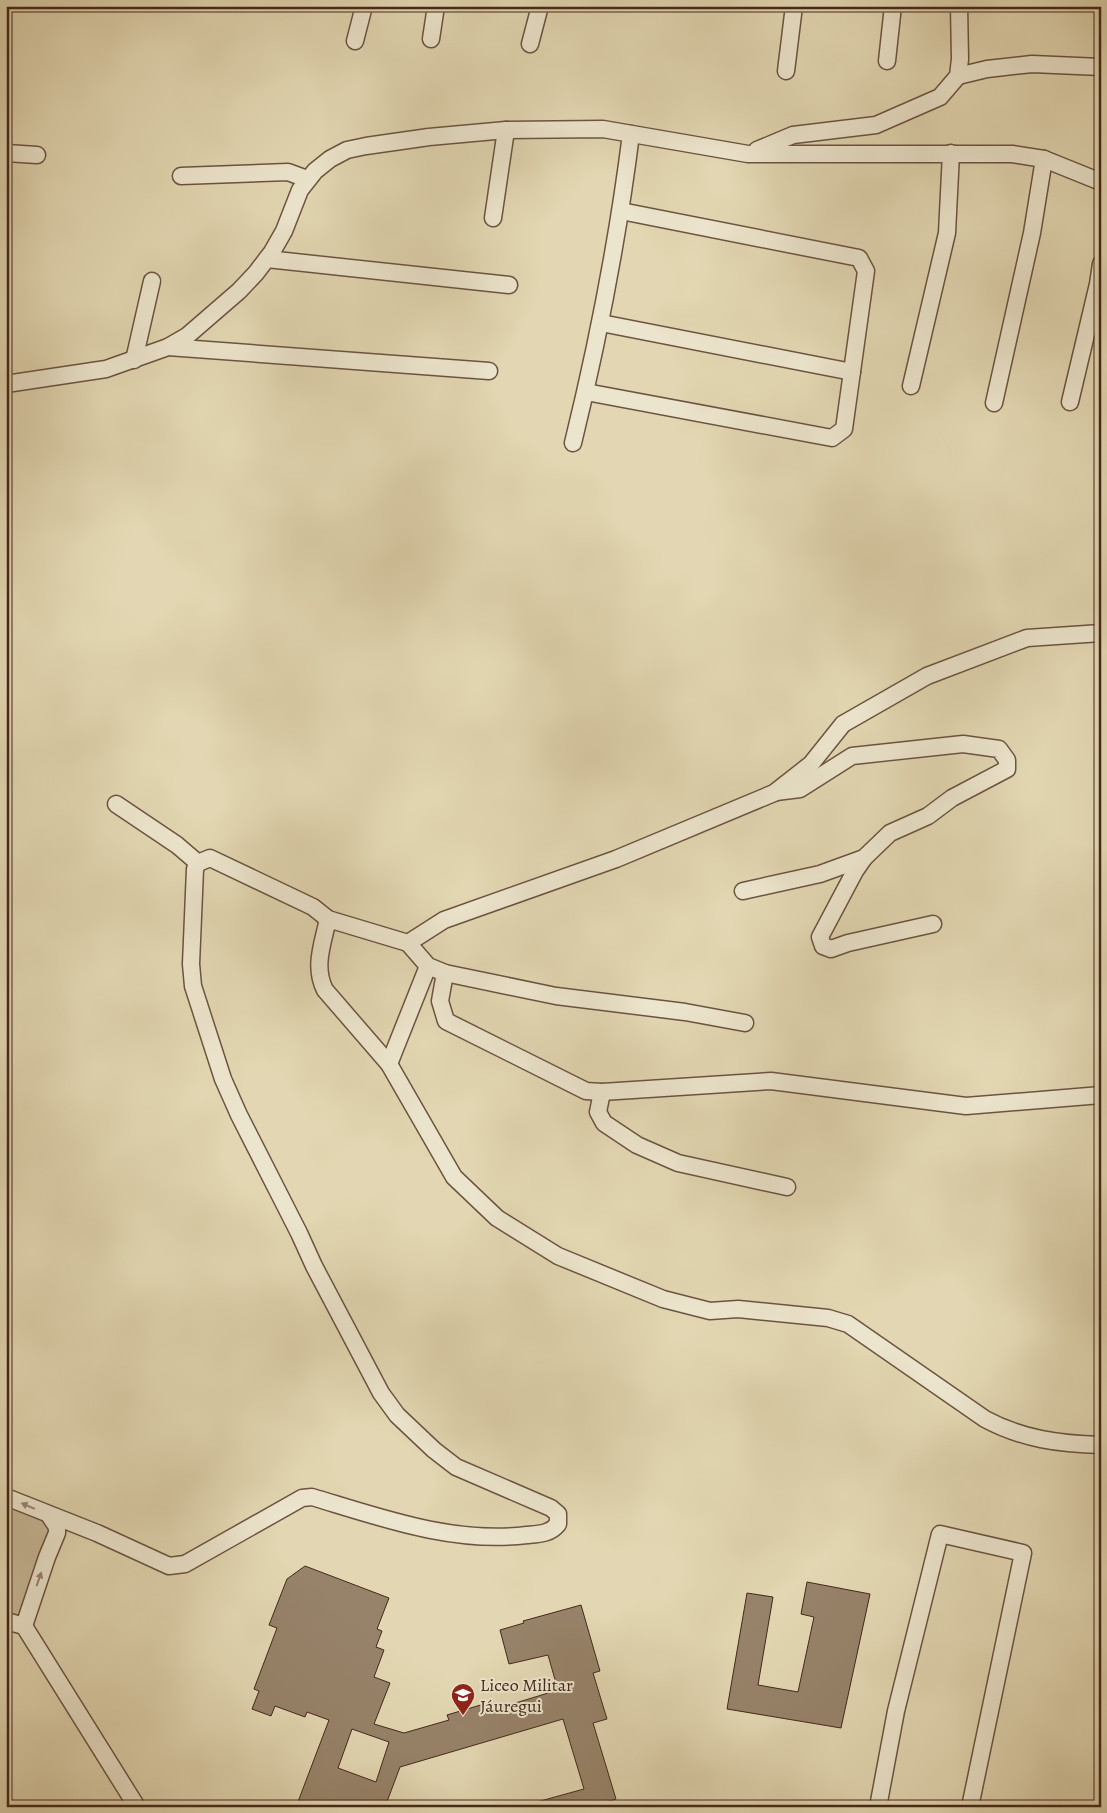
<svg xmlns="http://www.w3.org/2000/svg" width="1107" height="1813" font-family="Alegreya,serif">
  <rect width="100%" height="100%" fill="#e2d7b2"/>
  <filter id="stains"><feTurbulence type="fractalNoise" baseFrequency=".004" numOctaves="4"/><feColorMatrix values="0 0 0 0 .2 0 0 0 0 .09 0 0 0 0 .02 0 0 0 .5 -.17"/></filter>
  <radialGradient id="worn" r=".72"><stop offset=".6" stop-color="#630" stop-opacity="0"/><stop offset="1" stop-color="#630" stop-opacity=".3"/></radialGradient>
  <polygon fill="#c7b998" stroke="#86705a" points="6,1497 55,1522 24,1626 6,1621"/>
  <g fill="#97836a" stroke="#45281b" fill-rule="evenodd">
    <path d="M305,1566L389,1598L377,1629L382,1631L376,1647L384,1650L374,1677L390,1683L374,1724L404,1733L449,1720L447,1715L484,1704L486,1712L558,1690L548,1655L509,1664L500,1630L524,1623L523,1621L581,1605L600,1671L593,1673L607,1719L593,1723L616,1799L591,1807H534L533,1803L584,1789L563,1719L400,1767L385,1807H345L333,1802L331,1807H296L329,1720L307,1712L305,1717L275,1706L271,1716L252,1709L259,1691L254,1689L277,1628L269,1625L287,1579ZM352,1729L389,1742L376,1782L338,1768Z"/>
    <polygon points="807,1582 870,1594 841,1728 727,1709 747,1593 773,1597 758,1685 798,1692 814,1617 801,1614"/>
  </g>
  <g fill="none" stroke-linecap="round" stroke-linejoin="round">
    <g stroke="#6c5441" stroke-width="19">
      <g id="minor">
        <polyline points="431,39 436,6"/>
        <polyline points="355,41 364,6"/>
        <polyline points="530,44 540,6"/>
        <polyline points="887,61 893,6"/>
        <polyline points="786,71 794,6"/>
        <polyline points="958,76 987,69 1032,64 1101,67"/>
        <polyline points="757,150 793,135 876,125 940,97 958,76 960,59 959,6"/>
        <polyline points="6,153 37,155"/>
        <polyline points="181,176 288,172 307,179"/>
        <polyline points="493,218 506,130"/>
        <polyline points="267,259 509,285"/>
        <polyline points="601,323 852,372"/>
        <polyline points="168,347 489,371"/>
        <polyline points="134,360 152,281"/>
        <polyline points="6,384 106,369 168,347 187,336 239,291 256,273 272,252 284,231 300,190 315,171 330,159 347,150 366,146 429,137 506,130 603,129 748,154 1012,154 1044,159 1101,182"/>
        <polyline points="911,386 947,233 951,153"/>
        <polyline points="586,392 832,438 844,429 866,271 859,258 621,211"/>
        <polyline points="1070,402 1098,284 1101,264"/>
        <polyline points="994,403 1032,233 1044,159"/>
        <path d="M573,443C598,341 618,238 631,134"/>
        <polyline points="776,792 800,789 852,756 963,744 999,749 1007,760 1007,769 952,798 928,816 890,833 864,858 855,871 820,937 823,946 831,949 848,943 933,924"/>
        <polyline points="116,804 177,845 198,863"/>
        <polyline points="743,891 820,874 864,858"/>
        <path d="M328,919C323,943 313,967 325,990L389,1064L454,1177L497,1218L558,1256L663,1299L710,1311L738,1309L828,1318L848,1324L985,1419C1022,1439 1060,1444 1101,1445"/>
        <polyline points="408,943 428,966 445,973 556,996 685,1012 745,1023"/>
        <polyline points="445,973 440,1001 446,1021 586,1091 602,1092 771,1081 966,1106 1101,1095"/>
        <polyline points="389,1064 428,966"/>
        <polyline points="602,1092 598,1112 604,1123 637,1145 678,1163 787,1187"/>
        <path d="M6,1497L97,1533L169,1566L185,1564L302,1498L312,1497C382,1518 453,1544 527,1535C539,1534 550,1534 558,1524V1514L551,1508L456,1467L434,1450L397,1415L381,1393L314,1266L299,1233L239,1115L223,1079L193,986L191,964L195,869L198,863L210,858L313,907L328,919L408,943L444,920L616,859L774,793L811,764L843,724L927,676L1027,638L1101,633"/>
        <polyline points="6,1621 24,1626 137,1807"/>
        <polyline points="24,1626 47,1557 57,1533 57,1527 49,1515"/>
        <polyline points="878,1807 896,1711 940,1534 1023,1553 970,1807"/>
      </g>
    </g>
    <use href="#minor" stroke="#ece5cd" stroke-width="16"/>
  </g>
  <defs><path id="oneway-solid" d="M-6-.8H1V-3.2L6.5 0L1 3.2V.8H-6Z" transform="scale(1.25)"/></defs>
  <g fill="#988674">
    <use href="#oneway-solid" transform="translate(28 1506) rotate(-157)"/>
    <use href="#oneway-solid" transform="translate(39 1579) rotate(-71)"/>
  </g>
  <defs>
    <g id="school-pin" transform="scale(1.25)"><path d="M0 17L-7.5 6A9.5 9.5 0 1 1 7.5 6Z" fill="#8f2418" stroke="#ece5cd"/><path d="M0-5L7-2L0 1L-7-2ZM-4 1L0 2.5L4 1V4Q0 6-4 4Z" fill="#fff"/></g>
  </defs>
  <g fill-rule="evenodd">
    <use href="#school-pin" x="463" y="1695"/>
  </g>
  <g text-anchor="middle" stroke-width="4" stroke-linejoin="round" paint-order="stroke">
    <g font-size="18" fill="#45281b" stroke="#ece5cd" text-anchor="start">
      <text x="480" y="1691">Liceo Militar<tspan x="480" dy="21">Jáuregui</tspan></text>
    </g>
  </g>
  <rect width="1107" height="1813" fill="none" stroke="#e2d7b2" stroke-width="25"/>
  <rect x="8" y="8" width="1092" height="1798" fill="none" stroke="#45281b" stroke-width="2.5"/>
  <rect x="12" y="12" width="1082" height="1788" fill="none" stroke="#45281b"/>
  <rect width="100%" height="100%" filter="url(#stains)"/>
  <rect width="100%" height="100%" fill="url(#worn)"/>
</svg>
